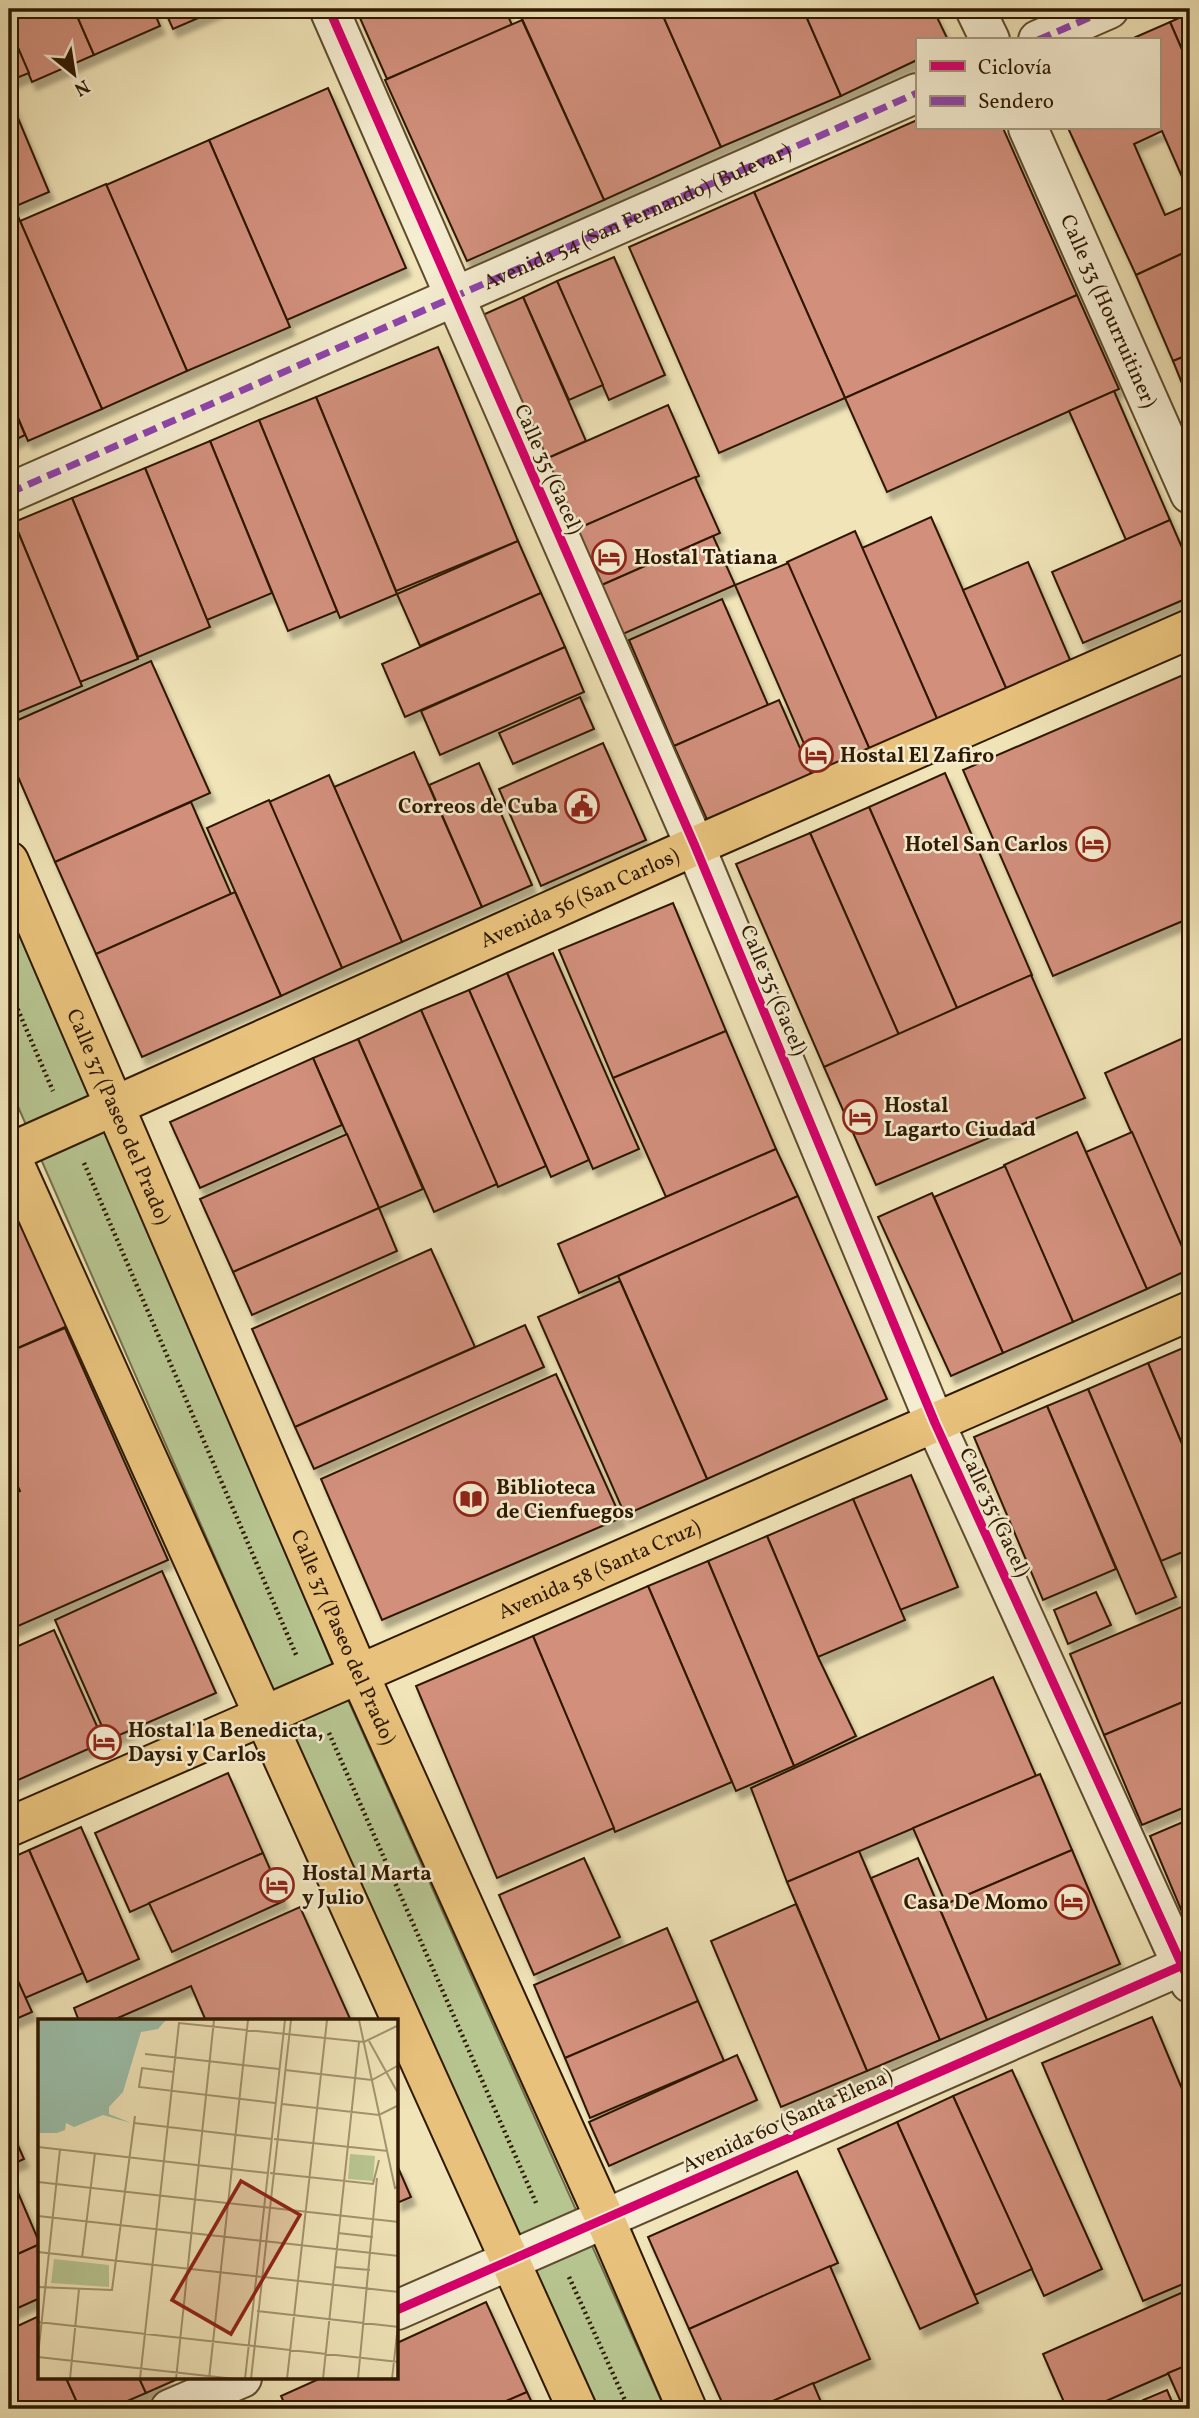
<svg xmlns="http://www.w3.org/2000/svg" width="1199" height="2418" font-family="Vollkorn,serif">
  <defs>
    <filter id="shadow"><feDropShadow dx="4.5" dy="8" stdDeviation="2" flood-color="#0004"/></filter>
  </defs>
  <rect width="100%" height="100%" fill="#f0e4b8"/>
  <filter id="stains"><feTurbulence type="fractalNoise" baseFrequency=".00286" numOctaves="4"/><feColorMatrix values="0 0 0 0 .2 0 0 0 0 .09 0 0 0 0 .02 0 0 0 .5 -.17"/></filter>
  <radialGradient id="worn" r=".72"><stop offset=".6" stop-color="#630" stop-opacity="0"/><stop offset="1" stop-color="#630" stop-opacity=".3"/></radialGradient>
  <polygon fill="#b7c591" stroke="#736f48" stroke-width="2" points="9,900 66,1029 340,1682 665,2409 595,2409 281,1708 9,1086"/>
  <g fill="#d18f7c" stroke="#2f1900" stroke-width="2" filter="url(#shadow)">
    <polygon points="9,9 74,9 94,55 32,82 9,27"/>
    <polygon points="74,9 153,9 160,26 94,55"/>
    <polygon points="164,9 219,9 173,29"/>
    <polygon points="356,9 505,9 512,25 387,79"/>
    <polygon points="521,9 660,9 721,147 604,200 518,10"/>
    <polygon points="660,9 803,9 841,96 721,147"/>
    <polygon points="803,9 933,9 948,40 917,40 917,60 841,96"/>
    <polygon points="1190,13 1190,68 1170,22"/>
    <polygon points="522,20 604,200 467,261 385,80"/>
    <polygon points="1170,22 1190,68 1190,195 1162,131 1134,144 1165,215 1190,204 1190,250 1136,275 1068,128 1159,128 1159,40 1129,40"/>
    <polygon points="9,27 29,73 9,81"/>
    <polygon points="328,88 406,268 287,320 209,140"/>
    <polygon points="10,99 49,192 9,209 9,100"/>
    <polygon points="917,120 917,128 1003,128 1077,295 845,398 754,192"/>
    <polygon points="209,140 290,327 187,371 106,185"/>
    <polygon points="106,184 187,371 102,409 20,221"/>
    <polygon points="754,192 845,398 719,453 629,247"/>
    <polygon points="17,214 102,409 28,441 9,397 9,217"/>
    <polygon points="1190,250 1190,354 1173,361 1136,275"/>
    <polygon points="614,257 665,375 609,400 557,281"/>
    <polygon points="557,281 603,385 569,400 523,297"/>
    <polygon points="1077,295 1119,389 887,492 845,398"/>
    <polygon points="523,297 586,441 539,462 476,318"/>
    <polygon points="438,347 518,541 396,591 316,397"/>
    <polygon points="1190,354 1190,403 1173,361"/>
    <polygon points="1114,391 1170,520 1126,540 1069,411"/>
    <polygon points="9,397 25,435 9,443"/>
    <polygon points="316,397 397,594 340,618 259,420"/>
    <polygon points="668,405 699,476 570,532 539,462"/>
    <polygon points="259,420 337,611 288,631 210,441"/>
    <polygon points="210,441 272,593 207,620 145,468"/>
    <polygon points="145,468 210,627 138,657 72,498"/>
    <polygon points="695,477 720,533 595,588 570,532"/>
    <polygon points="72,498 138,659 80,682 14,522"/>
    <polygon points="931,517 1007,690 938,721 862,548"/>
    <polygon points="1170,520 1190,566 1190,597 1083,643 1052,572"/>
    <polygon points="14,522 82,686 9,716 9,524"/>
    <polygon points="855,531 938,721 870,750 787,562"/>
    <polygon points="713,536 735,585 616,637 595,588"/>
    <polygon points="518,541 541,593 420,646 397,594"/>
    <polygon points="1028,562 1071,662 1007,690 963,590"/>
    <polygon points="788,563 870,750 818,776 735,585"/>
    <polygon points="541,593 565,647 405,717 382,664"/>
    <polygon points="722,599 768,705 674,746 629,640"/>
    <polygon points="565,647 584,692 440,755 421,711"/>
    <polygon points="151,661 210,793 55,862 9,756 9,724"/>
    <polygon points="1190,672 1190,918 1053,976 963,770"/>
    <polygon points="580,697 594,729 513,764 499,733"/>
    <polygon points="779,700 813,778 709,824 674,746"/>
    <polygon points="603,743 646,840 541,886 499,789"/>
    <polygon points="414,752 482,907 402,942 334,787"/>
    <polygon points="479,763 532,885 482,907 429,785"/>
    <polygon points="945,773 1032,975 957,1008 869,807"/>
    <polygon points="329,775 402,942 342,968 269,802"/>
    <polygon points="269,800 342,968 281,996 207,828"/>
    <polygon points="191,802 231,894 96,954 55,862"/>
    <polygon points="869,807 957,1008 899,1035 810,833"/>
    <polygon points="810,833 899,1035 824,1067 736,864"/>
    <polygon points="235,892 281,996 142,1057 96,954"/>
    <polygon points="673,903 726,1031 613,1078 559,950"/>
    <polygon points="553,953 639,1149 593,1169 507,973"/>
    <polygon points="507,973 589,1160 551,1177 469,990"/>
    <polygon points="1031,975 1085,1098 876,1185 824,1067"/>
    <polygon points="469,990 546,1166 498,1187 421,1010"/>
    <polygon points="421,1010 497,1184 434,1212 358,1039"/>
    <polygon points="726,1031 776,1149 666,1197 613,1078"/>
    <polygon points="1190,1035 1190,1265 1105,1073"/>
    <polygon points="358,1039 423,1189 379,1208 313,1058"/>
    <polygon points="313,1058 342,1125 200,1188 170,1122"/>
    <polygon points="1077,1132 1147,1289 1073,1322 1004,1165"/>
    <polygon points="1132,1132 1190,1265 1190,1269 1147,1289 1086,1152"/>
    <polygon points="347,1134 379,1208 233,1272 200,1199"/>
    <polygon points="776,1149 798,1196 579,1293 558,1244"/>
    <polygon points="1005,1166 1073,1322 1003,1353 934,1197"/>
    <polygon points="932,1193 1003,1353 951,1376 878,1217"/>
    <polygon points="17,1196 74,1323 9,1352 9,1199"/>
    <polygon points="798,1196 887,1399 707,1479 618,1276"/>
    <polygon points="379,1208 397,1251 252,1315 233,1272"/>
    <polygon points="431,1249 475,1347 295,1427 252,1329"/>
    <polygon points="620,1281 707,1479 625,1515 538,1317"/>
    <polygon points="525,1325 544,1367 314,1469 295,1427"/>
    <polygon points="65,1328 168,1560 9,1630 9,1496 20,1491 9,1468 9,1352"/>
    <polygon points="1190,1345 1190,1463 1148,1363"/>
    <polygon points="1148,1363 1190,1463 1190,1549 1161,1561 1088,1389"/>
    <polygon points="556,1374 621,1518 382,1620 321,1479"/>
    <polygon points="1088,1389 1176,1597 1136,1614 1047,1406"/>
    <polygon points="1047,1406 1116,1569 1043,1600 974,1437"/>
    <polygon points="911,1475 958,1587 900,1610 853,1499"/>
    <polygon points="853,1499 905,1620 818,1657 767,1536"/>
    <polygon points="767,1536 818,1657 856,1736 794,1766 708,1561"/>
    <polygon points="708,1561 794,1766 736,1791 648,1586"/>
    <polygon points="162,1571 216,1693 108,1740 55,1620"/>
    <polygon points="648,1586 732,1782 615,1832 533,1636"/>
    <polygon points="1096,1592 1111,1625 1068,1644 1054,1610"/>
    <polygon points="1186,1605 1190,1614 1190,1699 1104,1735 1070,1654"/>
    <polygon points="54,1630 104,1742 9,1784 9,1650"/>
    <polygon points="533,1636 614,1828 497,1878 416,1686"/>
    <polygon points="993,1677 1036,1776 787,1882 751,1788"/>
    <polygon points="1190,1699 1190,1805 1142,1825 1104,1735"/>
    <polygon points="228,1773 263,1853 130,1912 95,1833"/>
    <polygon points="1040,1774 1072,1850 946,1904 913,1828"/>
    <polygon points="1190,1819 1190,1925 1188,1926 1150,1836"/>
    <polygon points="81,1827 139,1959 87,1982 29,1850"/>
    <polygon points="29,1850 83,1973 25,1998 9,1961 9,1859"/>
    <polygon points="1072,1850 1120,1964 987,2020 939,1907"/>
    <polygon points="859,1851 940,2040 867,2071 787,1882"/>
    <polygon points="263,1853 284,1901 172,1952 149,1903"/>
    <polygon points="584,1858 620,1937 534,1975 499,1895"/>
    <polygon points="918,1858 987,2020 940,2040 871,1878"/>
    <polygon points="796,1904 867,2071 781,2107 711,1941"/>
    <polygon points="300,1907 351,2021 206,2021 191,1986 111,2021 79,2021 74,2008"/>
    <polygon points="667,1928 698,2001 565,2058 534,1985"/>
    <polygon points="9,1961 32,2012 9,2022"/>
    <polygon points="698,2001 724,2061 590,2118 565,2058"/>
    <polygon points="1152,2017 1190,2108 1190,2281 1143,2301 1042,2063"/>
    <polygon points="737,2055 757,2100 609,2166 589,2122"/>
    <polygon points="1012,2070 1102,2269 1044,2296 953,2096"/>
    <polygon points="953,2096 1032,2269 975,2295 897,2122"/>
    <polygon points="897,2122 978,2303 920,2329 838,2149"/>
    <polygon points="9,2125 24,2159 9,2166"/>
    <polygon points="397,2165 411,2197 397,2203"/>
    <polygon points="797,2171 838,2263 689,2329 648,2237"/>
    <polygon points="10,2174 40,2244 9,2258 9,2175"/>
    <polygon points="40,2244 40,2298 9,2312 9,2258"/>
    <polygon points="830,2266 870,2359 755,2409 725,2409 689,2329"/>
    <polygon points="1190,2289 1190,2364 1088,2409 1067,2409 1043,2354"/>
    <polygon points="486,2302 527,2392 488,2409 287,2409 281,2396 321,2378 397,2378 397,2343"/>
    <polygon points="39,2316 40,2378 66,2378 80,2409 11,2409 9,2405 9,2330"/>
    <polygon points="1190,2364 1190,2409 1184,2409 1168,2373"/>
    <polygon points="66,2378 139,2378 146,2393 109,2409 80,2409"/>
    <polygon points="139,2378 180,2378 146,2393"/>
    <polygon points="813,2383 824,2409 755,2409"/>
    <polygon points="1167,2390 1175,2409 1146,2409 1143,2400"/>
    <polygon points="527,2392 535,2409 488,2409"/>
  </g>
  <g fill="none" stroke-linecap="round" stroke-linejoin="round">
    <g stroke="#5f4c2e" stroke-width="42">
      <g id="minor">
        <polyline points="329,9 695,846 935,1423 1190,1983"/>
        <polyline points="975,9 990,40"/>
        <polyline points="1038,40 1109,9"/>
        <path id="s1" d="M1028,128L1190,494"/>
        <polyline points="9,493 917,93"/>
        <polyline points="397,2310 1190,1962"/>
        <polyline points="170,2409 242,2378"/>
      </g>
    </g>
    <g stroke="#2f1900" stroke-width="42">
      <g id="major">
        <path id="s2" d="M9,861L359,1674L605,2219L687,2409"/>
        <polyline points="9,1152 577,2409"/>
        <path id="s3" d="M9,1153L695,846L1190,629"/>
        <path id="s4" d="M9,1827L1190,1311"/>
      </g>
    </g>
    <g stroke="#2f1900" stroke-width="4.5" stroke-dasharray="2 3.5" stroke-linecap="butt">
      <polyline points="9,989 53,1091"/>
      <polyline points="84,1163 297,1657"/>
      <polyline points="329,1733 537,2205"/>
      <polyline points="569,2277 629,2409"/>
    </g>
    <use href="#minor" stroke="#f5edd1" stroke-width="38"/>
    <use href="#major" stroke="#e8c27c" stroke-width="38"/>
    <g stroke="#8e44ad" stroke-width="7" stroke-dasharray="14 7" stroke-linecap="butt">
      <polyline points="1038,40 1109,9"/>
      <path id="s5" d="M9,493L917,93"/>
    </g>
    <g stroke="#f5edd1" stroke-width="13">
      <g id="cycleway">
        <polyline points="329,9 695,846 935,1423 1190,1983"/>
        <polyline points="397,2310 1190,1962"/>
      </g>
    </g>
    <use href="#cycleway" stroke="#d6006c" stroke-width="9"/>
  </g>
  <defs>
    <g id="hotel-ring" transform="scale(1.75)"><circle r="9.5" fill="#f5edd1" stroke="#8f2418" stroke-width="1.5"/><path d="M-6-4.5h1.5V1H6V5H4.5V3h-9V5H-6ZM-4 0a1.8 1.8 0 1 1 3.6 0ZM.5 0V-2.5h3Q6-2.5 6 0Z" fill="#8f2418"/></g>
    <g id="civic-ring" transform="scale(1.75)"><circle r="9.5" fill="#f5edd1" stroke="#8f2418" stroke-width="1.5"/><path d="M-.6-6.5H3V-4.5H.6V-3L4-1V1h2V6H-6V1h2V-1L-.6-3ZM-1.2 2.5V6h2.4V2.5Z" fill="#8f2418"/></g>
    <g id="library-ring" transform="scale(1.75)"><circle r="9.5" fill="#f5edd1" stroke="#8f2418" stroke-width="1.5"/><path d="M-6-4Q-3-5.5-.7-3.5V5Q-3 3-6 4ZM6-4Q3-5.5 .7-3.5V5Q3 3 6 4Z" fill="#8f2418"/></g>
  </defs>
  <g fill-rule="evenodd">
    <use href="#hotel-ring" x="609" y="557"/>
    <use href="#hotel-ring" x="816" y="755"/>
    <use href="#civic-ring" x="582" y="806"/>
    <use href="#hotel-ring" x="1093" y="844"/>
    <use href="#hotel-ring" x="860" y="1117"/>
    <use href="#library-ring" x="471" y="1499"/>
    <use href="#hotel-ring" x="104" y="1742"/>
    <use href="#hotel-ring" x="277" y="1885"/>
    <use href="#hotel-ring" x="1072" y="1902"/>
  </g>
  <g text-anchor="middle" stroke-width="5" stroke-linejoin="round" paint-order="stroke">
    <g font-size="21" fill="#2f1900" stroke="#f5edd1">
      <text dy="7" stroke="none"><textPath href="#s5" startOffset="686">Avenida 54 (San Fernando) (Bulevar)</textPath></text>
      <text dy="7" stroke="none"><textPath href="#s1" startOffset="200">Calle 33 (Hourruitiner)</textPath></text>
      <text transform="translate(549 469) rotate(66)" y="7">Calle 35 (Gacel)</text>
      <text dy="7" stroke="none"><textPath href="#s3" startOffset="625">Avenida 56 (San Carlos)</textPath></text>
      <text transform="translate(774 990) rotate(67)" y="7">Calle 35 (Gacel)</text>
      <text dy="7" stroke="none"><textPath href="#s2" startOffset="278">Calle 37 (Paseo del Prado)</textPath></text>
      <text transform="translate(995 1512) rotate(65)" y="7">Calle 35 (Gacel)</text>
      <text dy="7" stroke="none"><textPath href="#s4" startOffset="644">Avenida 58 (Santa Cruz)</textPath></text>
      <text dy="7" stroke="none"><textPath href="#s2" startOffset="845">Calle 37 (Paseo del Prado)</textPath></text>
      <text transform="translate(787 2120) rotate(-24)" y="7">Avenida 60 (Santa Elena)</text>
    </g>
    <g font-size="21" font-weight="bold" fill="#2f1900" stroke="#f5edd1" text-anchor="start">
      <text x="634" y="564">Hostal Tatiana</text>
      <text x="840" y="762">Hostal El Zafiro</text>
      <text x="558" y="813" text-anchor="end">Correos de Cuba</text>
      <text x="1068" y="851" text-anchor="end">Hotel San Carlos</text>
      <text x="884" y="1112">Hostal<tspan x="884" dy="24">Lagarto Ciudad</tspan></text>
      <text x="496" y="1494">Biblioteca<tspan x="496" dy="24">de Cienfuegos</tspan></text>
      <text x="128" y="1737">Hostal la Benedicta,<tspan x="128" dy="24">Daysi y Carlos</tspan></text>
      <text x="302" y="1880">Hostal Marta<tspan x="302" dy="24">y Julio</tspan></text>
      <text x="1048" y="1909" text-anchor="end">Casa De Momo</text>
    </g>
  </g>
  <g transform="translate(38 2019)">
    <rect width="360" height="360" fill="#f0e4b8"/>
    <path d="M312,135L337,137L335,162L310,160ZM16,240L71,246V268L13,264Z" fill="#b7c591"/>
    <path d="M0,1H128L120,10L103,13L85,73L71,88V95L93,104L65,96L36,108L28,104L27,111L19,114H0Z" fill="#9bbfaa"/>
    <path fill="none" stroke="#a3936e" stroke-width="2" d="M321,1L357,169L361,167M331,22L361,76M107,35L241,50M247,51L334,61L361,46M136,53L104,49L101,68L237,84M244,85L341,96L361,86M96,104L234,120M236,120L350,132M0,128L230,154M232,154L335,165L341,141M0,163L361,203M0,197L361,237M300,214L335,218M0,233L361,273M44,239L57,134M297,248L332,251M0,268L74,271L97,97M219,292L361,308M0,303L361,343M0,337L22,130M0,338L197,360M32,360L41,270M102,360L141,4L326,23L361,6M138,360L176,1M171,360L210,1M207,360L247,1M213,360L253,1M249,360L289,1M285,360L321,23M320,360L339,159M354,360L360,306"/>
    <path fill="#8f2418" fill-opacity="0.15" stroke="#8f2418" stroke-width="3.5" d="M203,162L262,196L193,315L134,281Z"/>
    <rect width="360" height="360" fill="none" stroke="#2f1900" stroke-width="3.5"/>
  </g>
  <rect width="1199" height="2418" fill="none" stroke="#f0e4b8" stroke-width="35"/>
  <rect x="10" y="10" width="1178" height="2397" fill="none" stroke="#2f1900" stroke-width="3.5"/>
  <rect x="18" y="18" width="1164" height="2383" fill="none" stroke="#2f1900" stroke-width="2"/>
  <rect x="916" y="38" width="245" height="91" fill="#f5edd1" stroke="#a6987d" stroke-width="2"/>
  <rect x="930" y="61" width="35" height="10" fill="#d6006c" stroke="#a6987d" stroke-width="2"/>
  <text x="978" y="74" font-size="21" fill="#2f1900">Ciclovía</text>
  <rect x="930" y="96" width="35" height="10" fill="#8e44ad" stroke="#a6987d" stroke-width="2"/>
  <text x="978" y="108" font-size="21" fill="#2f1900">Sendero</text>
  <g transform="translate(74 74) rotate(150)" stroke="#f5edd1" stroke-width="5" paint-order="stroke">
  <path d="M0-5L12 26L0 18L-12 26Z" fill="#2f1900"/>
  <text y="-10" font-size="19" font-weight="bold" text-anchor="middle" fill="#2f1900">N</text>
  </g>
  <rect width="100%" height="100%" filter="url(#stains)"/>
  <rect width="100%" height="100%" fill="url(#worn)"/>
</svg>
